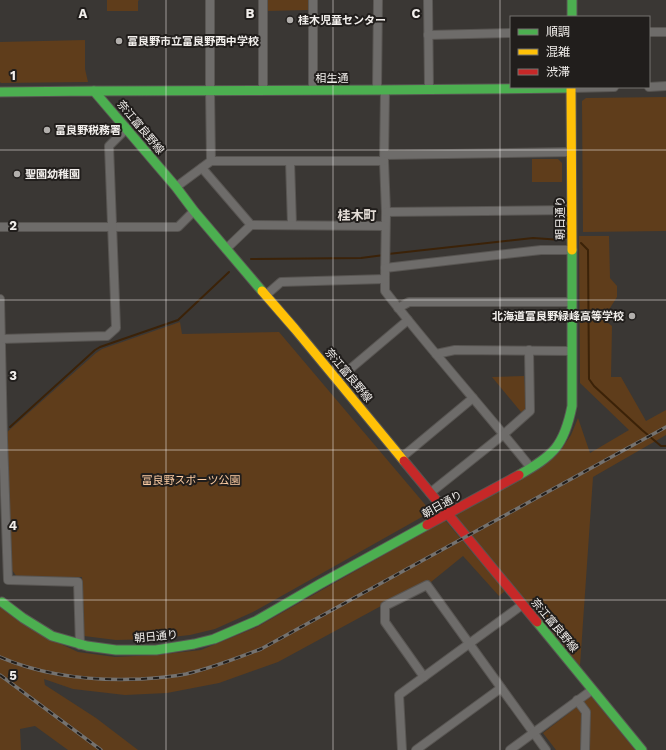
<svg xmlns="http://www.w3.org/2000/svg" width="666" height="750" font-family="'Work Sans','Noto Sans JP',sans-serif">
  <rect width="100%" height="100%" fill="#3a3734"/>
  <g fill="#5f3d1b">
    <polygon points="107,0 139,0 138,1 138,11 107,11"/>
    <polygon points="267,0 308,0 309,10 267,11"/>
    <polygon points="85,40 85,69 88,82 1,83 0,82 0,42"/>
    <polygon points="666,97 666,231 583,232 582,101 586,98"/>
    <polygon points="532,159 558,159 562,163 562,182 532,182"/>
    <polygon points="579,236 609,236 610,278 617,286 617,297 603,319 612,326 611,377 621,377 646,421 666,410 666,435 593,477 580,666 454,514 560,451 571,435 578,418 590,453 629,430 580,383"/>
    <polygon points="180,322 182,334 279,332 428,508 429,513 253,612 215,629 190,635 154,639 116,640 84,636 82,577 17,577 12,570 7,432 96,353 102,349"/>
    <polygon points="524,376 527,409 521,412 492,377"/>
    <polygon points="445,520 505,591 499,596 463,556 431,582 381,606 278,662 219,683 167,693 125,695 73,689 44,679 45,685 96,718 138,750 68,750 35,726 20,729 21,750 0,750 0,600 50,639 78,652 115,657 156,655 201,650 257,627"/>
    <polygon points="591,696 635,750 556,750 543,733"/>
  </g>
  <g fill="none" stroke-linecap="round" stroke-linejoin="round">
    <g stroke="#3b2208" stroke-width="2">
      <polyline points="581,243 588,250 589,379 594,386 642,430 661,446 666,446"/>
      <polyline points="388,254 533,238 562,240"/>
      <polyline points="251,259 361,258 384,255"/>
      <polyline points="10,427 95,350 100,347 178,320 229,272"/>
    </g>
    <g stroke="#585552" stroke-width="10">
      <g id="street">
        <polyline points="210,0 210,90 211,161"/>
        <polyline points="263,0 263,90"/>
        <polyline points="428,0 429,90"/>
        <polyline points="649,32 666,32"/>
        <polyline points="428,35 511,33"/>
        <polyline points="649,87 666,86"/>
        <polyline points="571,88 614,87"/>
        <polyline points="313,90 313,0"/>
        <polyline points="377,90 378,0"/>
        <path d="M385,90L384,161L386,212L385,279V291C432,352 483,408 531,468"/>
        <polyline points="385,155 571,152"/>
        <polyline points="290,161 292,225"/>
        <polyline points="202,168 251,225"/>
        <polyline points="176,187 211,161 384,161"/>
        <polyline points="386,212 572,210"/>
        <polyline points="0,227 178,227 194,211"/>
        <polyline points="226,249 251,225 385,226"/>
        <polyline points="385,268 541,250 572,250"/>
        <polyline points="266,295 281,282 385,279"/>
        <polyline points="0,299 3,439 8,580 78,582 80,645"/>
        <polyline points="398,308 409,302 572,302"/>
        <polyline points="1,339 107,336 116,328 109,146 127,128"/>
        <polyline points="436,354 455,350 572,351"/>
        <polyline points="337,380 408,320"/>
        <polyline points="401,458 473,398"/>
        <polyline points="430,493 504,434 530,411 529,350"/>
        <polyline points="424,677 385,622 385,606 427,585 546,750"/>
        <polyline points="577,700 586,712 585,750"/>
        <polyline points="402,750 399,695 522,605"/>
        <polyline points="416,750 501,688"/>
        <polyline points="510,750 592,690"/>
      </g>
    </g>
    <g stroke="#585552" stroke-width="11">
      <g id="fast">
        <polyline points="572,0 572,17"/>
        <polyline points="94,91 377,90 571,88"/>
        <polyline points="0,92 94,91 176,187 194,211 262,291"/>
        <path d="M519,475C554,455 564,446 572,406V250"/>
        <polyline points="2,602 23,618 52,636 87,646 116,650 156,650 194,644 214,639 256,621 320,584 427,525"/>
        <polyline points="537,622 642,750"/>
      </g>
    </g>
    <g stroke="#585552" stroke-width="11">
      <g id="slow">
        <polyline points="571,87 572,250"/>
        <polyline points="262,291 295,329 404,461"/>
      </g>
    </g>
    <g stroke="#585552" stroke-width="11">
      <g id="jam">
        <polyline points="404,461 537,622"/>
        <polyline points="427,525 519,475"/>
      </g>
    </g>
    <use href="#street" stroke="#6e6c6a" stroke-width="8"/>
    <use href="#fast" stroke="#4caf50" stroke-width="9"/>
    <use href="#slow" stroke="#ffc107" stroke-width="9"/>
    <use href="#jam" stroke="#c62828" stroke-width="9"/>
    <g stroke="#747270" stroke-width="3.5">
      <g id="rail">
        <path d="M0,657C44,676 94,681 141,679C156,678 171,677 186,674C212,668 237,658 261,649L666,427"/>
        <polyline points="0,675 101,750"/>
      </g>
    </g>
    <use href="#rail" stroke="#211e1c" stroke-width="2" stroke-dasharray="6" stroke-linecap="butt"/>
  </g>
  <path fill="none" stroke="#f2efec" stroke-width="1" stroke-opacity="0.55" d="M166,0V750M333,0V750M500,0V750M0,150H666M0,300H666M0,450H666M0,600H666"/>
  <g fill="#b2afac" stroke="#211e1c" stroke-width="1.5">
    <circle cx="290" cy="20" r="4"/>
    <circle cx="119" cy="41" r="4"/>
    <circle cx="47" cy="130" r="4"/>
    <circle cx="17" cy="174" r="4"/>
    <circle cx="632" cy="316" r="4"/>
  </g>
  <g text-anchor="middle" stroke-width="4" stroke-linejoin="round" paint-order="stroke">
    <g font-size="11" font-weight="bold" fill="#f2efec" stroke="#211e1c" text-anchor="start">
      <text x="298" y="24">桂木児童センター</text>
      <text x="127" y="45">富良野市立富良野西中学校</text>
      <text x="55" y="134">富良野税務署</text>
      <text x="25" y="178">聖園幼稚園</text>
      <text x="624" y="320" text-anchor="end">北海道富良野緑峰高等学校</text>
    </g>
    <g font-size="11" fill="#f2efec" stroke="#211e1c">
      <text x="332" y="82">相生通</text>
      <text transform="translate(141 127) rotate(50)" y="4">奈江富良野線</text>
      <text transform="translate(560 218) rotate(-90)" y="4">朝日通り</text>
      <text transform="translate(349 375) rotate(50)" y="4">奈江富良野線</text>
      <text transform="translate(442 504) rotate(-29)" y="4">朝日通り</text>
      <text transform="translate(555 625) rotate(50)" y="4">奈江富良野線</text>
      <text transform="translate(156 636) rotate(-5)" y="4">朝日通り</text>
    </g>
    <g font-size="11" fill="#fbcca3" stroke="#211e1c">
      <text x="191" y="484">富良野スポーツ公園</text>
    </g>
    <g font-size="13" font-weight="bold" fill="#e3dcd6" stroke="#211e1c">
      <text x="357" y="220">桂木町</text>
    </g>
  </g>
  <g font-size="13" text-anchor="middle" font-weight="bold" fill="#f2efec" stroke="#211e1c" stroke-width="4" stroke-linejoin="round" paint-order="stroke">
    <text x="83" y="18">A</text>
    <text x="250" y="18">B</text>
    <text x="416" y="18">C</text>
    <text x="13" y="80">1</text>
    <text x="13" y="230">2</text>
    <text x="13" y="380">3</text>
    <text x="13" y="530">4</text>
    <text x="13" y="680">5</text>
  </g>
  <rect x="510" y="16" width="140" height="72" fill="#211e1c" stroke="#75726f"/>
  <rect x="518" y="29" width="20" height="6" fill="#4caf50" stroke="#75726f"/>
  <text x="546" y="36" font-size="12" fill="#f2efec">順調</text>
  <rect x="518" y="49" width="20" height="6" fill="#ffc107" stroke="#75726f"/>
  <text x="546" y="56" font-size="12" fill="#f2efec">混雑</text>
  <rect x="518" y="69" width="20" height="6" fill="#c62828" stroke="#75726f"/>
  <text x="546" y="76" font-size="12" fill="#f2efec">渋滞</text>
</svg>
